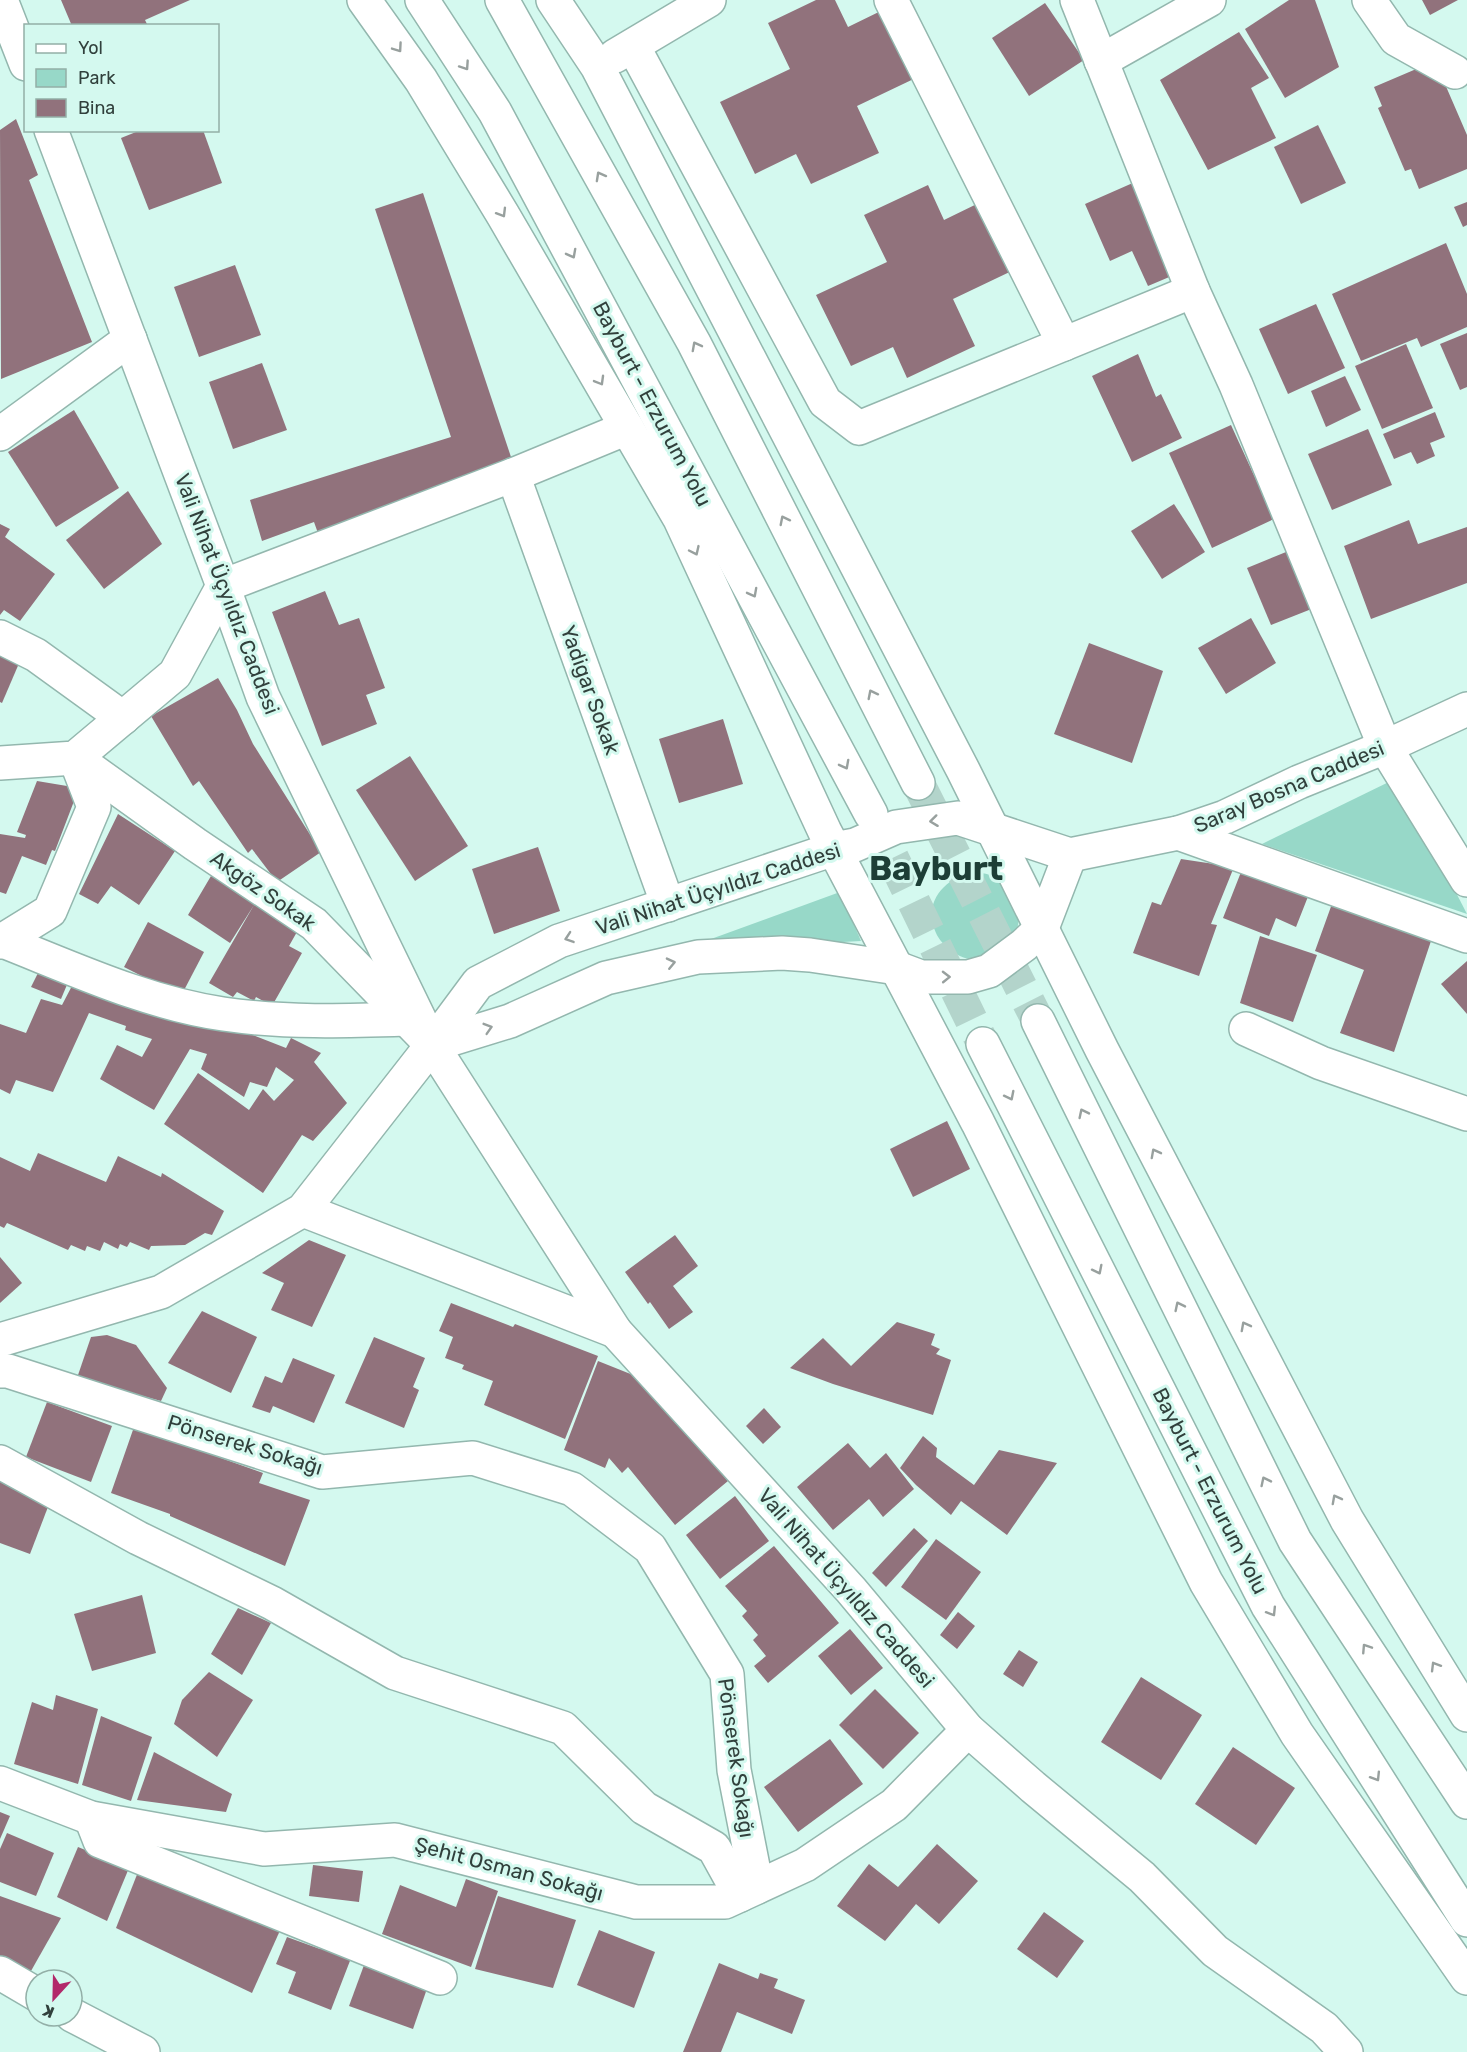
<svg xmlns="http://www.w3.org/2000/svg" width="1467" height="2052" font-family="Rubik,sans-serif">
  <rect width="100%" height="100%" fill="#d4f9ef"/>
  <g fill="#97d8c8">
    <polygon points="1397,778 1467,914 1262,844"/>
    <path d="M972,872C995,874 997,876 1008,895C1011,901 1018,909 1019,916C1019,918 1018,927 1017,929C1014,934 991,955 986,957C968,966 943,949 936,933C922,903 944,879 972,872Z"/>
    <polygon points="840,892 861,941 678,951"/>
  </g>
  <g fill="#91727c">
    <polygon points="61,0 190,0 145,20 148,26 72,26"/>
    <polygon points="816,0 835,0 848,27 889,7 922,75 857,106 879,153 811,184 796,154 755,174 720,102 790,69 768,23"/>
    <polygon points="1289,0 1315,0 1339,67 1285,98 1245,29"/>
    <polygon points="1422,0 1458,0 1430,15"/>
    <polygon points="1045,3 1084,60 1029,96 992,38"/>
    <polygon points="1239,32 1269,78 1251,88 1276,138 1208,170 1160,80"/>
    <polygon points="1435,61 1467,135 1467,169 1419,189 1411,169 1405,171 1378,108 1382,106 1374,87"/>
    <polygon points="16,119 38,175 29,180 92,342 1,379 0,130"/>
    <polygon points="1318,125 1346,183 1301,204 1274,147"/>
    <polygon points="141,130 203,130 222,183 149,210 121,138"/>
    <polygon points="1135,182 1174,275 1148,286 1132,251 1110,261 1085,204"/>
    <polygon points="928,185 944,220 985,200 1018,268 953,299 975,346 907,378 893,347 851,366 816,295 887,262 864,215"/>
    <polygon points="423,193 516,472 319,536 314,522 262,541 250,500 451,437 375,209"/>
    <polygon points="1467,202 1467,225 1463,227 1454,207"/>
    <polygon points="1446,243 1467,294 1467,327 1421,347 1417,338 1361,361 1332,294"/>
    <polygon points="235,265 261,335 199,357 174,287"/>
    <polygon points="1316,304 1345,368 1288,394 1259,329"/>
    <polygon points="1467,333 1467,387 1460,390 1440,344"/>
    <polygon points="1406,344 1433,408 1382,429 1355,366"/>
    <polygon points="1138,354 1156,397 1161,394 1182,438 1132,462 1092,376"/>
    <polygon points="262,363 287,430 233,449 209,382"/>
    <polygon points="1345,376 1361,410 1326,427 1311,391"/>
    <polygon points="74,410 119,488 56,527 8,452"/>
    <polygon points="1435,412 1445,437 1430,443 1435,456 1417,464 1411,452 1394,459 1383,434"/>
    <polygon points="1231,425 1274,519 1212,548 1169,453"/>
    <polygon points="1368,429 1392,485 1332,510 1308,454"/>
    <polygon points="128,491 162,544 104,589 66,540"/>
    <polygon points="1174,504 1205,552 1162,579 1131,531"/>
    <polygon points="1409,520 1418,544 1467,527 1467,583 1371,619 1344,546"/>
    <polygon points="0,524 10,529 5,537 55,574 20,621 4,610 0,615"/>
    <polygon points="1291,550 1314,608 1271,625 1247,568"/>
    <polygon points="325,591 339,625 359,618 385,688 366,695 377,724 322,746 272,612"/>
    <polygon points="1251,618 1276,663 1226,694 1198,648"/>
    <polygon points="1089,643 1163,671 1132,763 1054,734"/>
    <polygon points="0,652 20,661 2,703 0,702"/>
    <polygon points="218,678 237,710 253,744 321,852 277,882 252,849 248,853 199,781 193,786 151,716"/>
    <polygon points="723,719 743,784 679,803 659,739"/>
    <polygon points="410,756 468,846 415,881 356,790"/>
    <polygon points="37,781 79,788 55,851 52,850 46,865 22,856 6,894 0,892 0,834 25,838 26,835 17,832"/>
    <polygon points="118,814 175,851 139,905 111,886 98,904 79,894"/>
    <polygon points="538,847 560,911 494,934 472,869"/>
    <polygon points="1181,859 1234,867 1211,924 1217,925 1199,976 1133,953 1152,902 1161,905"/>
    <polygon points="1243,867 1309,894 1296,927 1276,918 1269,936 1223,918"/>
    <polygon points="211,876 256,903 302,923 289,946 302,953 272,1006 256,997 254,1001 237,992 233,997 209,983 254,905 230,943 188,915"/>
    <polygon points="1333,901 1432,938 1394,1052 1340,1033 1364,970 1315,951"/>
    <polygon points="148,922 204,952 181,996 124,967"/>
    <polygon points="1260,936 1317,955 1293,1022 1240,1003"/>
    <polygon points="1467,961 1467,1014 1441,984"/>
    <polygon points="40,969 69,980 61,999 31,987"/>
    <polygon points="74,982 219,1022 286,1048 291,1038 321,1053 314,1062 347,1103 313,1141 302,1135 263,1193 164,1124 198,1073 249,1110 263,1089 274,1101 294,1080 276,1067 267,1087 250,1082 244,1097 201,1069 207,1054 190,1049 154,1110 100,1079 117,1045 142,1057 152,1039 125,1030 126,1026 89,1013 53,1092 16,1080 10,1094 0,1089 0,1024 26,1033 41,999 62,1005"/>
    <polygon points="947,1121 970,1169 913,1197 890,1149"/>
    <polygon points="38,1153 106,1182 118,1156 161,1177 162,1173 224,1211 212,1235 205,1233 185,1245 151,1246 149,1250 130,1242 127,1247 120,1244 118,1249 104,1242 100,1251 87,1246 85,1251 71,1245 68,1250 7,1223 4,1228 0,1226 0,1157 30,1171"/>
    <polygon points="675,1235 698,1266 673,1286 693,1312 669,1329 650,1302 648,1304 625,1272"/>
    <polygon points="309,1240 346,1255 312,1327 271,1310 284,1283 262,1273"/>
    <polygon points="0,1257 22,1283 0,1303"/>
    <polygon points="451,1303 513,1327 515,1324 598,1356 565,1439 484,1405 493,1381 462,1369 464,1365 445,1358 453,1337 439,1331"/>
    <polygon points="202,1311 257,1337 231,1393 168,1363"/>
    <polygon points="897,1322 935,1334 931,1345 940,1349 936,1354 951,1360 933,1415 833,1384 790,1368 823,1338 851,1366"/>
    <polygon points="107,1335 136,1345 167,1388 161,1401 77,1378 91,1337"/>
    <polygon points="374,1337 425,1358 413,1387 419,1390 404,1428 345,1403"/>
    <polygon points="293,1358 335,1375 314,1423 273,1406 270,1413 252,1407 265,1376 282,1383"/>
    <polygon points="598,1361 638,1377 728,1481 675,1525 628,1467 622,1473 609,1458 605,1468 564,1450"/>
    <polygon points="47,1402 112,1426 91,1482 26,1457"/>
    <polygon points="764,1408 781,1427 763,1444 746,1426"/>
    <polygon points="134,1427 263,1473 259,1483 310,1500 285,1566 170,1516 170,1514 111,1493"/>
    <polygon points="923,1436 937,1448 936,1457 974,1485 999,1450 1057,1463 1007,1535 961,1501 951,1515 916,1485 900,1468"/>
    <polygon points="848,1443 870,1468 886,1453 914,1489 883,1517 869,1499 833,1530 797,1487"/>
    <polygon points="0,1476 51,1499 30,1554 0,1543"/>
    <polygon points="735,1496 769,1541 720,1579 686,1535"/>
    <polygon points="914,1528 928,1541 886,1587 872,1573"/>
    <polygon points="936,1539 981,1572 946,1620 901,1587"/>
    <polygon points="774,1546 839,1623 768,1683 754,1666 766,1656 753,1640 758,1635 742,1616 747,1611 725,1586"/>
    <polygon points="142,1595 156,1653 92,1671 74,1614"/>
    <polygon points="238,1608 271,1623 242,1675 211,1654"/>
    <polygon points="958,1612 975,1626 957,1649 940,1635"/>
    <polygon points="850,1629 883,1668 851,1695 818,1656"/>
    <polygon points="1019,1650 1038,1662 1023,1687 1003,1674"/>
    <polygon points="209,1672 253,1700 217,1757 174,1724 182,1700"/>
    <polygon points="1141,1677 1202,1715 1161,1780 1101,1742"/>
    <polygon points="875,1689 919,1733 883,1769 839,1725"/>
    <polygon points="56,1695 98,1709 78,1784 14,1764 32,1702 53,1710"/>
    <polygon points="101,1716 152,1737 131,1801 82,1785"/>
    <polygon points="830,1739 863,1784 798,1832 764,1787"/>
    <polygon points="1233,1747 1295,1788 1256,1845 1195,1804"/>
    <polygon points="154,1752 232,1794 226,1812 137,1800"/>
    <polygon points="0,1812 10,1816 0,1839"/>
    <polygon points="7,1833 54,1853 36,1896 0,1882 0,1849"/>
    <polygon points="937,1844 978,1881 939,1924 916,1904 885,1941 837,1906 869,1864 898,1887"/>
    <polygon points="78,1847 129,1868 107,1921 57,1897"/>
    <polygon points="313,1865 363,1871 359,1902 309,1896"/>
    <polygon points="138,1872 282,1926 252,1993 116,1928"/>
    <polygon points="466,1879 498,1891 471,1967 382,1934 400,1885 456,1907"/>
    <polygon points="0,1896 61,1918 27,1978 0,1962"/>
    <polygon points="498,1896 576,1920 553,1988 475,1969"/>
    <polygon points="1044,1912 1084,1941 1057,1978 1017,1949"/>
    <polygon points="599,1930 655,1952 634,2008 577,1985"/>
    <polygon points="287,1937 320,1949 323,1941 353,1953 331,2010 288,1993 296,1972 276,1964"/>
    <polygon points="367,1957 430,1980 413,2029 349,2006"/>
    <polygon points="719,1963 758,1979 760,1973 778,1979 774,1988 805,2000 792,2034 737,2012 721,2052 683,2052"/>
  </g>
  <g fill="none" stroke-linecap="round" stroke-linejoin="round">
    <g stroke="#b3d4cb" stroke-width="33" stroke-dasharray="33 16" stroke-linecap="butt">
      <polyline points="918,783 1038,1021"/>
      <polyline points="871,814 983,1044"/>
    </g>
    <g stroke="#93b7ae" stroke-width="36">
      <g id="minor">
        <polyline points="364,0 421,80 503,215 680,519 825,832 978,1123 1206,1582 1297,1734 1467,1978"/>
        <polyline points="553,0 597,66 963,770 1102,1050 1347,1520 1467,1715"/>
        <polyline points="891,0 1064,344"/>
        <polyline points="1077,0 1193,291 1236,385 1385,747 1467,880"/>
        <polyline points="1369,0 1396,39 1455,72"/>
        <polyline points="633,46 825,402 859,428 1193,291"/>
        <polyline points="615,56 709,0"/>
        <polyline points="1101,61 1209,0"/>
        <polyline points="0,434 130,339"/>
        <polyline points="513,475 668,905"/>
        <polyline points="0,637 36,655 123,718"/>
        <polyline points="75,758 195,844 314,924 428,1041"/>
        <polyline points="0,763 75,758 175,674 223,586 513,475 627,428"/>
        <polyline points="1178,833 1467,936"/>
        <path d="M3,941C74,969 147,1003 223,1014C284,1023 345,1021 406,1019"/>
        <polyline points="0,942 50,911 94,807 75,758"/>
        <polyline points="1246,1029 1321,1063 1467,1114"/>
        <polyline points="432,1045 478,983 559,941 834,849 855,845 896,827 958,818 1070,855 1178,833 1225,817 1299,782 1385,747 1467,709"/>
        <polyline points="432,1045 510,1021 606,978 698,957 782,953 810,955 897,968 921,977 968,977 989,971 1024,945 1042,928 1070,855"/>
        <polyline points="0,1371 8,1371 322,1472 473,1458 572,1489 650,1548 727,1674 734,1770 757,1887"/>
        <polyline points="0,1462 138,1538 272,1603 395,1673 563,1728 644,1808 714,1848 740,1895"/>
        <polyline points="0,1783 91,1818 264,1849 395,1840 636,1902 725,1902 805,1865 894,1805 968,1730"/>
        <polyline points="91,1818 100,1841 440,1978"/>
        <polyline points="0,1973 36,1994"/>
        <polyline points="72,2015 143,2052"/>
      </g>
    </g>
    <g stroke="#93b7ae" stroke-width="36">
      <g id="major">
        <polyline points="1,0 26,64"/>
        <polyline points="51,130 223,586 263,697 432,1045 615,1331 851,1590 968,1730 1033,1787 1142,1877 1215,1951 1324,2028 1346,2052"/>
        <polyline points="303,1210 615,1331"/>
        <polyline points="0,1340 161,1292 303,1210 432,1045"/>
      </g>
    </g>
    <g stroke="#93b7ae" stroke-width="36">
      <g id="highway">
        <polyline points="422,0 495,112 871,814"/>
        <polyline points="502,0 694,343 918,783"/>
        <polyline points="1038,1021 1295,1541 1467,1802"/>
        <polyline points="983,1044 1268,1606 1467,1920"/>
      </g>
    </g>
    <use href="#minor" stroke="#fff" stroke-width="33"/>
    <use href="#major" stroke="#fff" stroke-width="33"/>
    <use href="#highway" stroke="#fff" stroke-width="33"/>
  </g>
  <defs><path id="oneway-chevron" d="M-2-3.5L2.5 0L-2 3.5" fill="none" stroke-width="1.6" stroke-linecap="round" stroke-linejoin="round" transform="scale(1.5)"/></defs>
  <g stroke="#98a09e">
    <use href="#oneway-chevron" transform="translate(398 48) rotate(55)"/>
    <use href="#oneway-chevron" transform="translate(465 66) rotate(56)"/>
    <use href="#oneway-chevron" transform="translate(600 176) rotate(-119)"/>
    <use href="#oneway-chevron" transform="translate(502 213) rotate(59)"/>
    <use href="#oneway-chevron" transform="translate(572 254) rotate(62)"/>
    <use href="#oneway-chevron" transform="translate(696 346) rotate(-118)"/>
    <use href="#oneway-chevron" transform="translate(600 381) rotate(60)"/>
    <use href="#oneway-chevron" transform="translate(784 520) rotate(-117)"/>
    <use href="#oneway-chevron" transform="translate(695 551) rotate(65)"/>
    <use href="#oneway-chevron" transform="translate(753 593) rotate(62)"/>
    <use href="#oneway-chevron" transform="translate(872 694) rotate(-117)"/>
    <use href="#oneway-chevron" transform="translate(845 765) rotate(62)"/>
    <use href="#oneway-chevron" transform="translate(934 821) rotate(173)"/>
    <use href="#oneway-chevron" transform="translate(569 938) rotate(161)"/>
    <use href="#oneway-chevron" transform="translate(671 963) rotate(-13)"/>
    <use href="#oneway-chevron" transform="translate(946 977) rotate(-1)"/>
    <use href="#oneway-chevron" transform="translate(488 1028) rotate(-17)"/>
    <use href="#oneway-chevron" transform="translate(1010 1096) rotate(63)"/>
    <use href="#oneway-chevron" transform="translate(1083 1113) rotate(-116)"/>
    <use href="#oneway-chevron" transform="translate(1155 1153) rotate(-118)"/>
    <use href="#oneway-chevron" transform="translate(1098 1270) rotate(63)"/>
    <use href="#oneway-chevron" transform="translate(1179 1306) rotate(-116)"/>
    <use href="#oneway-chevron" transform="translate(1245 1326) rotate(-118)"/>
    <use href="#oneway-chevron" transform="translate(1265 1481) rotate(-116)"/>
    <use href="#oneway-chevron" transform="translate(1336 1499) rotate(-118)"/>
    <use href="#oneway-chevron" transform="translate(1272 1612) rotate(58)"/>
    <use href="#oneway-chevron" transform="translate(1366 1648) rotate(-123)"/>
    <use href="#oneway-chevron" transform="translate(1435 1666) rotate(-121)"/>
    <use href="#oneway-chevron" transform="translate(1376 1777) rotate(58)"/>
  </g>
  <g text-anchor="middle" stroke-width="6" stroke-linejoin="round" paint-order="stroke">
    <g font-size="21" fill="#31403c" stroke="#d4f9ef">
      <text transform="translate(652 404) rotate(62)" y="7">Bayburt - Erzurum Yolu</text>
      <text transform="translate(227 594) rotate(69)" y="7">Vali Nihat Üçyıldız Caddesi</text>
      <text transform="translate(590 690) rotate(70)" y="7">Yadigar Sokak</text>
      <text transform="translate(1289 787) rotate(-23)" y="7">Saray Bosna Caddesi</text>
      <text transform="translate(718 889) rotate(-18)" y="7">Vali Nihat Üçyıldız Caddesi</text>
      <text transform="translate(263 891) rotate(35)" y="7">Akgöz Sokak</text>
      <text transform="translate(245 1445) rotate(17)" y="7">Pönserek Sokağı</text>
      <text transform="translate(1210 1491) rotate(63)" y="7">Bayburt - Erzurum Yolu</text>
      <text transform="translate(846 1588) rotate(49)" y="7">Vali Nihat Üçyıldız Caddesi</text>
      <text transform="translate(736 1758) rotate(82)" y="7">Pönserek Sokağı</text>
      <text transform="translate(509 1869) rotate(15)" y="7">Şehit Osman Sokağı</text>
    </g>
    <g font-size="33" font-weight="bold" fill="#1d3e36" stroke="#d4f9ef">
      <text x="936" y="880">Bayburt</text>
    </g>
  </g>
  <rect x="24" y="24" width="195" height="108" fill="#d4f9ef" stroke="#93afa7" stroke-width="1.5"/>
  <rect x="36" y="44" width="30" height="9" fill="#ffffff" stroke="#93afa7" stroke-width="1.5"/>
  <text x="78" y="54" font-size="18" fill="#31403c">Yol</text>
  <rect x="36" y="69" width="30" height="18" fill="#97d8c8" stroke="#93afa7" stroke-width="1.5"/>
  <text x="78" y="84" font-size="18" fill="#31403c">Park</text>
  <rect x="36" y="99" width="30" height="18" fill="#91727c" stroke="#93afa7" stroke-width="1.5"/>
  <text x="78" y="114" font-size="18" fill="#31403c">Bina</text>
  <g transform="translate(54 1998) rotate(202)"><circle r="28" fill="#d4f9ef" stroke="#93afa7" stroke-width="1.5"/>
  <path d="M0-4.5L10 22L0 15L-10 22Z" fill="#b2296a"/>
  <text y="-9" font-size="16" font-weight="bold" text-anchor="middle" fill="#31403c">K</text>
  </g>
</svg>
